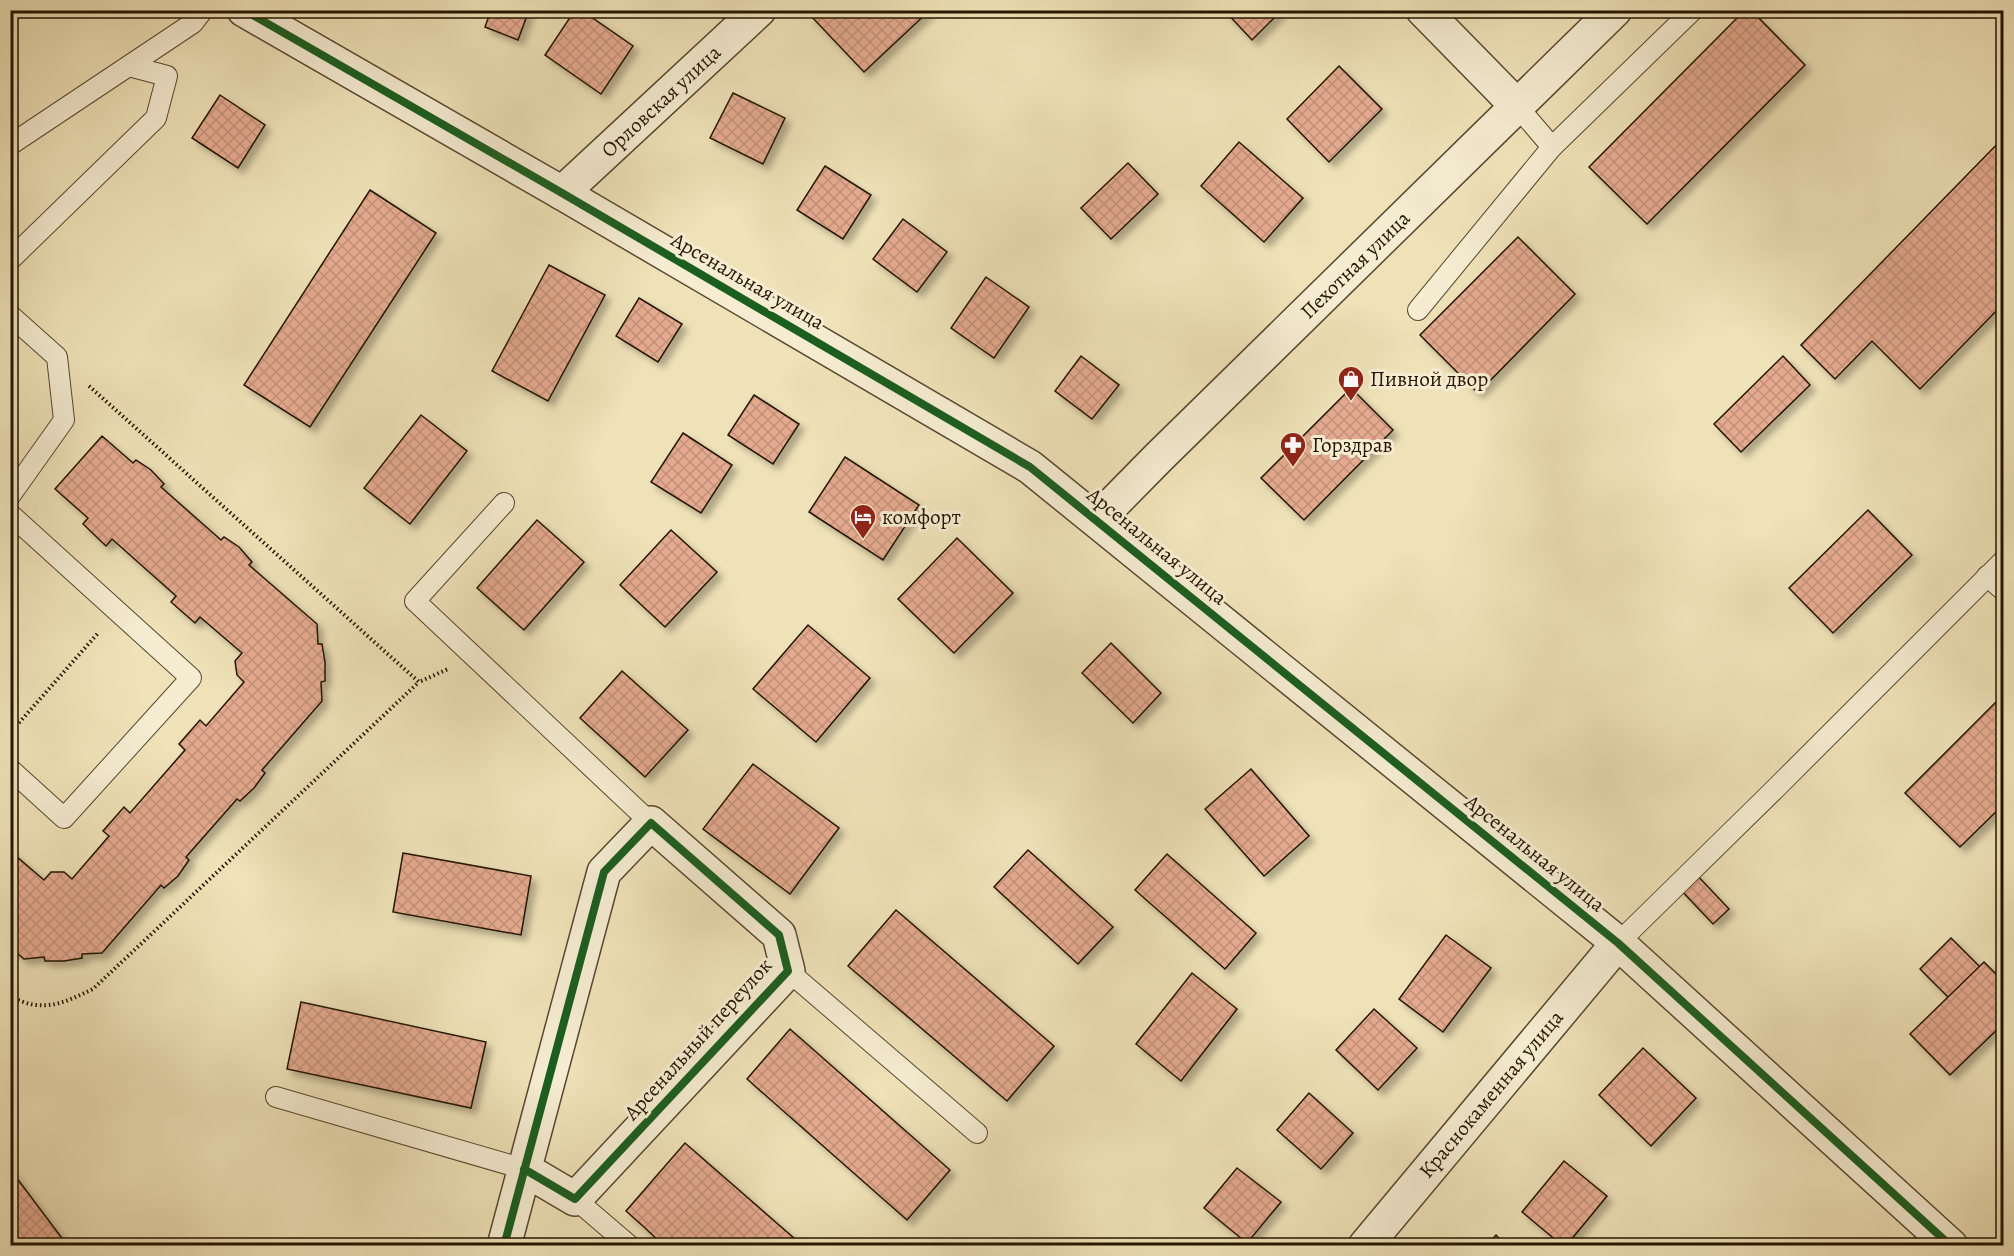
<svg xmlns="http://www.w3.org/2000/svg" width="2014" height="1256" font-family="Alegreya,serif">
  <defs>
    <pattern id="building-cross-hatch" width="8" height="8" patternUnits="userSpaceOnUse" patternTransform="scale(1.5)"><rect width="8" height="8" fill="#e4aa8f"/><path d="M0 0l8 8M0 8l8-8" fill="none" stroke="#c3917a"/></pattern>
    <filter id="shadow"><feDropShadow dx="5.5" dy="5.5" stdDeviation="3" flood-color="#0004"/></filter>
  </defs>
  <rect width="100%" height="100%" fill="#efe2b8"/>
  <filter id="stains"><feTurbulence type="fractalNoise" baseFrequency=".00333" numOctaves="4"/><feColorMatrix values="0 0 0 0 .2 0 0 0 0 .09 0 0 0 0 .02 0 0 0 .5 -.17"/></filter>
  <radialGradient id="worn" r=".72"><stop offset=".6" stop-color="#630" stop-opacity="0"/><stop offset="1" stop-color="#630" stop-opacity=".3"/></radialGradient>
  <g fill="url(#building-cross-hatch)" stroke="#241400" stroke-width="1.5" filter="url(#shadow)">
    <polygon points="491,10 529,10 518,40 485,27"/>
    <polygon points="575,10 581,10 633,46 601,94 545,55"/>
    <polygon points="814,10 930,10 864,72 810,15"/>
    <polygon points="1224,10 1282,10 1252,40"/>
    <polygon points="1745,10 1751,10 1805,65 1647,224 1589,167"/>
    <polygon points="1339,66 1382,109 1329,162 1287,119"/>
    <polygon points="733,93 785,118 763,164 710,138"/>
    <polygon points="220,95 265,125 238,168 192,138"/>
    <polygon points="2004,137 2004,303 1920,389 1872,341 1835,379 1801,345"/>
    <polygon points="1239,142 1303,198 1264,242 1201,186"/>
    <polygon points="1128,163 1158,194 1111,239 1081,208"/>
    <polygon points="825,166 871,195 843,239 797,210"/>
    <polygon points="370,190 436,233 310,427 244,385"/>
    <polygon points="903,219 947,252 917,292 873,259"/>
    <polygon points="1518,237 1575,294 1478,393 1420,335"/>
    <polygon points="549,265 605,295 548,401 492,371"/>
    <polygon points="986,277 1029,307 994,358 951,328"/>
    <polygon points="639,298 682,324 658,362 616,336"/>
    <polygon points="1081,356 1119,385 1092,419 1055,391"/>
    <polygon points="1783,356 1810,385 1741,452 1714,424"/>
    <polygon points="1351,388 1393,430 1304,520 1261,478"/>
    <polygon points="754,395 799,424 773,464 728,435"/>
    <polygon points="421,415 467,451 410,524 364,488"/>
    <polygon points="683,433 732,465 701,513 651,482"/>
    <polygon points="102,436 133,463 136,460 151,470 164,484 161,487 221,540 224,537 239,547 252,562 249,565 317,624 318,644 322,644 325,662 325,681 321,682 322,701 262,770 265,773 254,788 240,801 237,799 186,857 189,860 178,876 164,888 161,885 102,953 82,954 82,958 64,961 45,961 44,957 24,959 10,947 10,851 44,880 51,872 64,872 72,879 109,836 103,831 124,807 130,813 185,750 179,744 200,720 206,726 244,682 237,675 235,661 242,653 200,617 195,623 171,602 176,596 112,539 106,546 83,524 88,518 55,489"/>
    <polygon points="845,457 919,505 883,560 809,512"/>
    <polygon points="1868,510 1912,555 1833,633 1789,588"/>
    <polygon points="537,520 584,562 524,630 477,588"/>
    <polygon points="671,530 717,572 665,627 620,585"/>
    <polygon points="957,538 1013,593 954,653 898,599"/>
    <polygon points="808,625 870,678 816,742 753,689"/>
    <polygon points="1111,643 1161,693 1133,723 1082,673"/>
    <polygon points="622,671 688,730 645,777 580,718"/>
    <polygon points="2004,694 2004,804 1960,847 1905,793"/>
    <polygon points="753,764 839,828 790,894 703,829"/>
    <polygon points="1251,769 1309,836 1264,876 1205,809"/>
    <polygon points="1028,850 1113,927 1078,964 994,887"/>
    <polygon points="403,853 531,876 521,935 393,912"/>
    <polygon points="1167,854 1256,933 1225,969 1135,890"/>
    <polygon points="1693,871 1729,909 1713,924 1677,886"/>
    <polygon points="896,910 1054,1046 1007,1101 848,966"/>
    <polygon points="1446,935 1491,968 1443,1032 1399,999"/>
    <polygon points="1951,938 1980,967 1949,998 1920,969"/>
    <polygon points="1984,962 2004,982 2004,1023 1950,1075 1910,1034"/>
    <polygon points="1192,973 1237,1009 1181,1081 1136,1044"/>
    <polygon points="301,1002 486,1042 471,1108 287,1069"/>
    <polygon points="1374,1009 1417,1048 1378,1090 1336,1050"/>
    <polygon points="790,1029 950,1170 907,1220 747,1079"/>
    <polygon points="1643,1048 1696,1098 1651,1146 1599,1095"/>
    <polygon points="1309,1093 1353,1133 1321,1169 1277,1130"/>
    <polygon points="685,1143 803,1246 664,1246 644,1227 626,1211"/>
    <polygon points="1564,1161 1607,1196 1566,1246 1563,1246 1522,1212"/>
    <polygon points="1237,1168 1281,1202 1247,1243 1204,1208"/>
    <polygon points="10,1169 64,1241 58,1246 10,1246"/>
    <polygon points="1496,1235 1506,1246 1486,1246"/>
  </g>
  <g fill="none" stroke-linecap="round" stroke-linejoin="round">
    <g stroke="#57482e" stroke-width="22">
      <g id="service">
        <polyline points="1517,106 1552,147"/>
        <polyline points="10,145 193,23 203,10"/>
        <polyline points="10,260 156,118 167,76 129,66"/>
        <polyline points="1418,310 1552,147 1693,10"/>
        <polyline points="10,315 57,357 64,420 10,496"/>
        <polyline points="504,503 415,601 651,823"/>
        <polyline points="10,514 191,678 64,818 10,769"/>
        <polyline points="1987,576 2004,591"/>
        <polyline points="1618,943 1775,789 2004,560"/>
        <polyline points="788,971 977,1133"/>
        <polyline points="276,1097 524,1169"/>
        <polyline points="575,1199 630,1246"/>
      </g>
    </g>
    <g stroke="#57482e" stroke-width="36">
      <g id="minor">
        <polyline points="1423,10 1517,106"/>
        <path id="s1" d="M562,193L759,10"/>
        <polyline points="1618,943 1951,1246"/>
        <polyline points="504,1246 604,872 651,823 779,935 788,971 575,1199 524,1169"/>
      </g>
    </g>
    <g stroke="#57482e" stroke-width="36">
      <g id="tertiary">
        <polyline points="244,10 562,193 1030,467 1618,943 1365,1246"/>
        <path id="s2" d="M1097,520L1159,457L1615,10"/>
      </g>
    </g>
    <g stroke="#241400" stroke-width="4" stroke-dasharray="1.5 3" stroke-linecap="butt">
      <polyline points="89,386 419,682 448,669"/>
      <polyline points="10,733 99,632"/>
      <path d="M10,996C43,1014 63,1003 93,989L419,682"/>
    </g>
    <use href="#service" stroke="#f5ecd1" stroke-width="20"/>
    <use href="#minor" stroke="#f5ecd1" stroke-width="33"/>
    <use href="#tertiary" stroke="#f5ecd1" stroke-width="33"/>
    <g stroke="#f5ecd1" stroke-width="11">
      <g id="cycleway">
        <polyline points="244,10 562,193 1030,467 1618,943 1951,1246"/>
        <polyline points="504,1246 604,872 651,823 779,935 788,971 575,1199 524,1169"/>
      </g>
    </g>
    <use href="#cycleway" stroke="#1b5e20" stroke-width="8"/>
  </g>
  <defs>
    <g id="shop-pin" transform="scale(1.35)"><path d="M0 17L-7.5 6A9.5 9.5 0 1 1 7.5 6Z" fill="#8f2418" stroke="#f5ecd1"/><path d="M-5-2.5h2.3a2.7 3.5 0 0 1 5.4 0H5L5.5 6h-11ZM-1.5-2.5h3a1.5 2.3 0 0 0-3 0Z" fill="#fff"/></g>
    <g id="pharmacy-pin" transform="scale(1.35)"><path d="M0 17L-7.5 6A9.5 9.5 0 1 1 7.5 6Z" fill="#8f2418" stroke="#f5ecd1"/><path d="M-2-6h4v4h4v4h-4v4h-4v-4h-4v-4h4Z" fill="#fff"/></g>
    <g id="hotel-pin" transform="scale(1.35)"><path d="M0 17L-7.5 6A9.5 9.5 0 1 1 7.5 6Z" fill="#8f2418" stroke="#f5ecd1"/><path d="M-6-4.5h1.5V1H6V5H4.5V3h-9V5H-6ZM-4 0a1.8 1.8 0 1 1 3.6 0ZM.5 0V-2.5h3Q6-2.5 6 0Z" fill="#fff"/></g>
  </defs>
  <g fill-rule="evenodd">
    <use href="#shop-pin" x="1351" y="379"/>
    <use href="#pharmacy-pin" x="1293" y="445"/>
    <use href="#hotel-pin" x="863" y="517"/>
  </g>
  <g text-anchor="middle" stroke-width="6" stroke-linejoin="round" paint-order="stroke">
    <g font-size="21" fill="#241400" stroke="#f5ecd1">
      <text dy="7" stroke="none"><textPath href="#s1" startOffset="135">Орловская улица</textPath></text>
      <text dy="7" stroke="none"><textPath href="#s2" startOffset="363">Пехотная улица</textPath></text>
      <text transform="translate(748 281) rotate(30)" y="7">Арсенальная улица</text>
      <text transform="translate(1157 546) rotate(39)" y="7">Арсенальная улица</text>
      <text transform="translate(1535 853) rotate(39)" y="7">Арсенальная улица</text>
      <text transform="translate(698 1039) rotate(-48)" y="7">Арсенальный переулок</text>
      <text transform="translate(1491 1094) rotate(-50)" y="7">Краснокаменная улица</text>
    </g>
    <g font-size="21" fill="#241400" stroke="#f5ecd1" text-anchor="start">
      <text x="1370" y="386">Пивной двор</text>
      <text x="1312" y="452">Горздрав</text>
      <text x="882" y="524">комфорт</text>
    </g>
  </g>
  <rect width="2014" height="1256" fill="none" stroke="#efe2b8" stroke-width="36"/>
  <rect x="12" y="12" width="1990" height="1232" fill="none" stroke="#241400" stroke-width="3"/>
  <rect x="18" y="18" width="1978" height="1220" fill="none" stroke="#241400" stroke-width="1.5"/>
  <rect width="100%" height="100%" filter="url(#stains)"/>
  <rect width="100%" height="100%" fill="url(#worn)"/>
</svg>
